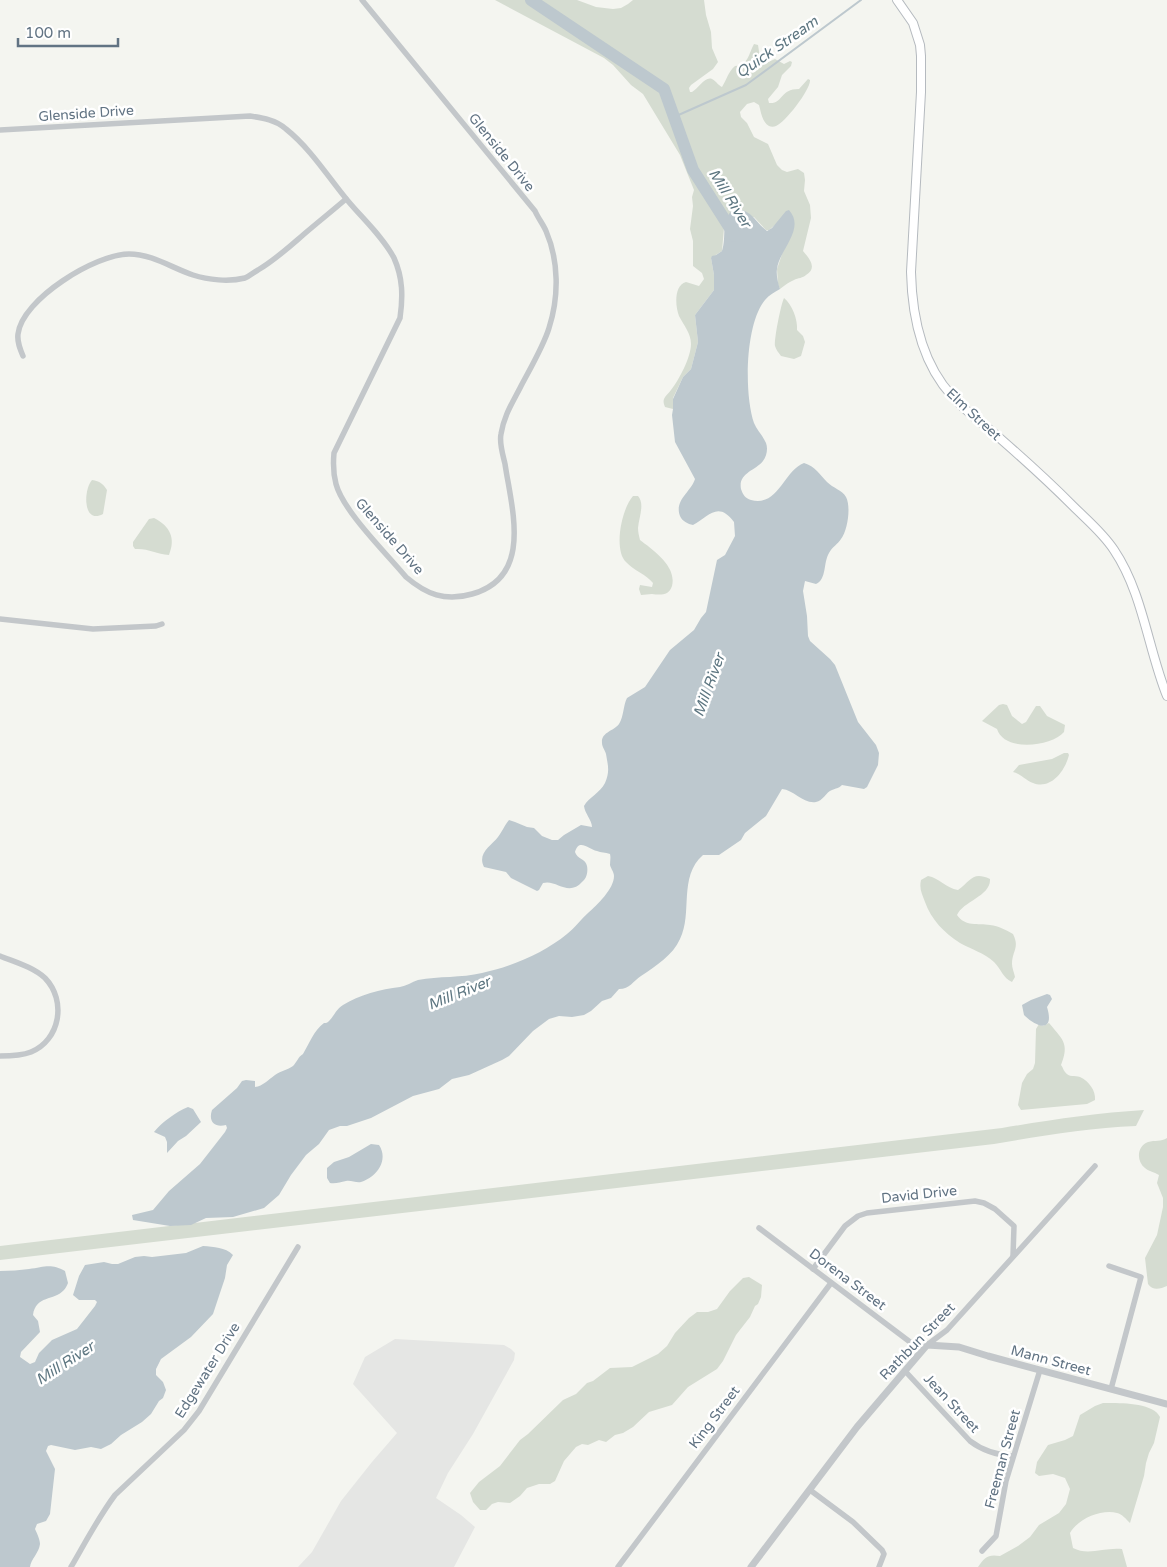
<svg xmlns="http://www.w3.org/2000/svg" width="1167" height="1567" font-family="'Varela Round',sans-serif">
  <rect width="100%" height="100%" fill="#f4f5f0"/>
  <polygon fill="#e5e6e4" points="395,1339 504,1345 511,1349 515,1353 514,1360 473,1434 448,1473 436,1498 461,1515 475,1527 454,1567 298,1567 312,1552 341,1501 372,1462 397,1433 353,1384 365,1357"/>
  <g fill="#d5dcd1">
    <path d="M495,0H577L596,7L613,9L621,8L628,4L633,0H704L706,15L711,32L712,48L718,62L713,69L691,85L689,88L690,92H692C698,89 705,76 712,79C717,82 718,85 722,87C727,79 728,72 735,66C748,66 749,53 754,44L758,45L761,64H764L775,59L784,64L790,61L792,62L791,66L782,75L778,87L768,99L769,103C784,104 779,89 799,89L808,79L810,80C811,89 785,123 776,126C774,127 771,127 769,126C762,122 761,112 759,105L754,102L747,104L740,112L741,117L747,123L754,137L768,144L777,165L782,170L787,172L798,169L804,173L805,180L804,191L810,205L811,218L803,251C809,258 818,268 806,275C803,278 798,278 794,280C789,282 785,285 780,289L778,284L777,269L783,251L775,225L769,230H766L754,217L724,228L722,251L711,258L714,275V290L695,315L698,342L691,369L683,377L673,398V409L665,407C664,404 663,402 664,399C665,396 669,393 671,390C679,380 691,357 691,344C691,333 684,326 679,316C675,306 674,285 686,282L699,286L704,279L702,273L693,266V241L690,229L693,206L692,197L694,190L680,155L643,94L631,85L613,65L604,58Z"/>
    <path d="M784,298C792,304 798,320 797,330L803,336L805,342L801,356L794,359L781,356C779,353 776,350 775,346C774,339 781,304 784,298Z"/>
    <path d="M92,480C100,481 103,484 107,490L103,514C83,525 83,490 92,480Z"/>
    <path d="M633,496H638C645,504 639,517 638,528C638,532 639,536 640,540C653,550 677,566 672,586C669,596 660,595 652,594C648,594 645,595 641,595L639,589L640,585L652,587L653,583C646,574 634,571 626,562C613,549 622,508 633,496Z"/>
    <path d="M154,518C170,526 176,538 169,555C156,554 148,548 135,549L133,546V542L149,519Z"/>
    <path d="M1003,704L1007,705L1012,716L1022,724L1026,722L1036,706H1040L1047,716L1065,725L1064,732C1051,747 1004,752 997,729L982,721L999,705Z"/>
    <path d="M1064,753H1068L1069,755C1065,771 1051,790 1033,783C1025,780 1021,774 1013,772L1019,765L1052,759Z"/>
    <path d="M928,876C939,878 946,888 958,890C971,881 972,871 990,879C991,896 963,901 957,915C965,927 978,923 990,925C999,926 1006,930 1013,934C1020,948 1012,951 1012,964C1012,968 1014,972 1015,977L1012,982C1003,978 1001,969 994,962C984,953 971,949 960,943C944,933 931,919 925,902C922,894 919,889 921,880Z"/>
    <path d="M1049,1023C1062,1039 1070,1043 1061,1065C1063,1067 1063,1070 1065,1072C1069,1078 1075,1075 1080,1077C1089,1081 1096,1091 1095,1100L1087,1104L1021,1110L1018,1105L1022,1083L1027,1074L1033,1069L1035,1063L1036,1029L1039,1024L1043,1026Z"/>
    <path d="M1144,1110L1136,1126C1088,1128 1041,1136 994,1144L0,1260V1246L1002,1128C1049,1120 1096,1113 1144,1110Z"/>
    <path d="M1167,1138V1286C1160,1289 1153,1291 1148,1284L1145,1258L1157,1235L1163,1207V1198L1157,1183L1159,1175C1154,1172 1148,1171 1145,1168C1136,1161 1137,1146 1148,1142C1155,1140 1161,1142 1167,1138Z"/>
    <polygon points="749,1277 762,1285 761,1297 758,1304 755,1306 750,1317 736,1335 723,1361 717,1369 688,1387 672,1405 649,1412 633,1427 623,1433 615,1435 606,1442 599,1440 588,1445 582,1444 576,1447 564,1461 555,1481 550,1484 539,1484 527,1488 520,1496 510,1503 498,1502 492,1504 486,1510 480,1510 473,1502 470,1493 479,1482 500,1466 520,1440 528,1434 563,1400 576,1394 587,1383 593,1381 610,1368 632,1367 658,1354 667,1346 675,1333 689,1318 697,1312 708,1312 717,1309 730,1291 743,1278"/>
    <path d="M1103,1403C1118,1403 1153,1402 1160,1417L1154,1443L1149,1453L1146,1463L1144,1476L1130,1523C1126,1519 1122,1514 1117,1513C1101,1509 1078,1519 1070,1533L1073,1548C1088,1556 1105,1547 1122,1549L1127,1567H978C985,1557 988,1554 1000,1556L1018,1546L1030,1537L1039,1525L1059,1513L1066,1504L1070,1489L1065,1478L1053,1474L1039,1476L1035,1473L1037,1462L1048,1445L1065,1440L1073,1436L1080,1415L1095,1406Z"/>
  </g>
  <g fill="#bdc8ce">
    <path d="M734,209C752,209 755,222 767,231L772,228L786,211L789,210C806,229 779,250 777,269C776,275 778,283 780,289C775,292 769,295 765,300C745,324 744,394 754,423C757,430 763,436 766,443C768,448 767,456 763,461C755,471 738,473 741,489C743,495 745,498 751,500C779,507 783,471 804,463C815,466 820,475 827,482C833,488 842,490 846,497C851,506 848,530 841,539C838,544 832,547 829,553C823,563 827,579 816,584L805,581L803,591L807,616L808,636L810,641L830,659L835,665L858,722L876,745L879,753L878,765L867,787L864,789L842,785C838,789 836,788 832,790C826,792 823,801 816,802C803,804 794,790 782,789L766,816L745,833L741,840L719,855H703C678,877 693,913 680,939C673,955 656,966 641,976C633,981 630,989 619,989L611,998L602,1001L591,1011L584,1015L572,1017L559,1016L549,1019L533,1031L509,1056L502,1060L469,1075L452,1079L439,1089L413,1096L371,1118L347,1126H340L329,1130L319,1144L306,1155L291,1175L279,1195L264,1208L233,1217L206,1218L191,1225L170,1226L133,1220L132,1215L153,1210L169,1191L200,1164L225,1132L227,1128L226,1125C215,1128 208,1122 212,1110L237,1088L242,1081L246,1080L255,1081V1087C263,1086 268,1080 275,1075C280,1071 288,1070 293,1066C297,1062 298,1057 303,1054C309,1044 314,1030 324,1023C325,1023 327,1023 328,1022C334,1017 335,1010 343,1005C359,995 381,989 400,987C406,986 412,982 418,980C439,976 461,978 482,973C511,967 544,953 567,934C575,928 581,919 588,913C597,905 614,889 614,876C614,872 611,869 610,865C610,861 611,858 610,854C605,852 601,853 597,851C588,849 579,838 575,852C577,859 586,859 587,866C588,871 587,878 583,881C568,898 557,879 543,883L539,890L537,891L511,878L506,872L484,867C477,853 491,846 498,837C502,832 504,826 509,820L515,822L527,827L534,828L542,836L552,840H558L564,835L581,825L592,827C592,820 585,814 584,806C589,797 600,793 605,783C610,771 608,766 606,754C605,750 602,747 602,743C601,732 614,731 619,724C624,716 623,706 627,698L645,687L670,650L694,630L701,618L706,612L717,560L725,555L735,536L734,522C718,500 708,517 693,525C688,524 682,521 680,516C674,500 691,492 695,479L675,442L672,415L673,409V399L683,377L691,369L698,342L695,315L714,290V275L711,258L712,256L716,255L722,251C727,237 720,219 734,209Z"/>
    <path d="M1047,994L1050,995L1052,999L1047,1007C1055,1033 1037,1028 1024,1015L1022,1005L1031,1000Z"/>
    <path d="M188,1107L193,1109L201,1122L186,1136L178,1141L167,1153V1142L165,1137L154,1132C162,1122 176,1112 188,1107Z"/>
    <path d="M371,1144L379,1145C389,1160 377,1177 361,1182C356,1183 351,1180 346,1181C340,1182 336,1184 330,1183L327,1178V1168L334,1162L349,1157Z"/>
    <path d="M203,1246C214,1247 225,1247 233,1255L227,1265L225,1278L213,1314L191,1337L161,1359L156,1369V1375L163,1382L166,1390L163,1398L159,1401L151,1414L142,1422L121,1435L111,1444L101,1449L91,1447L75,1450L51,1445L48,1446L46,1451L55,1469L50,1514L46,1521L37,1524L35,1529C37,1533 40,1540 40,1544C39,1553 31,1559 30,1567H0V1271C10,1271 20,1270 29,1269C44,1267 51,1263 65,1271L68,1283C67,1285 66,1288 64,1290C54,1301 36,1295 33,1315L38,1321L40,1332L21,1352L20,1357L30,1364L35,1362L39,1353L52,1340L77,1329L95,1306L97,1302L95,1300H79L73,1295L79,1276L85,1265L104,1262L112,1264H118L135,1257L144,1256L152,1257L186,1253Z"/>
  </g>
  <g fill="none" stroke-linecap="round" stroke-linejoin="round">
    <polyline stroke="#bdc8ce" stroke-width="2" points="674,117 746,85 861,0"/>
    <polyline stroke="#bdc8ce" stroke-width="12" points="531,0 664,89 693,170 735,236"/>
    <g stroke="#b5babf" stroke-width="10">
      <path id="secondary" d="M897,0L913,23L920,45L921,56V92L911,272C912,316 921,362 952,396C967,413 986,426 1003,441C1027,462 1050,483 1073,506C1087,520 1103,533 1114,550C1143,593 1148,649 1167,696"/>
    </g>
    <g stroke="#c3c7ca" stroke-width="5.5">
      <path d="M0,130L250,116C263,118 276,120 286,129C311,149 328,177 348,201C363,219 383,237 394,258C403,278 403,297 400,318L334,453C333,464 333,473 336,484C343,511 387,554 406,577C426,594 445,602 472,594C533,577 512,510 505,464C503,455 499,443 501,434C504,415 513,402 521,386C530,369 544,345 549,328C559,297 559,261 546,231C543,224 538,218 535,211L362,0"/>
      <path d="M23,356C20,349 17,342 18,334C22,299 96,254 129,254C152,254 172,268 193,275C208,280 229,282 245,278C250,276 254,272 258,270C275,260 288,248 303,235C317,223 332,211 346,199"/>
      <polyline points="0,619 93,629 156,626 162,624"/>
      <path d="M0,956C15,962 33,967 45,978C67,1001 60,1040 31,1052C21,1056 10,1056 0,1056"/>
      <polyline points="759,1228 922,1351"/>
      <polyline points="1109,1266 1141,1277 1111,1389"/>
      <polyline points="813,1269 845,1226 858,1216 867,1213 975,1201 984,1203 995,1209 1014,1226 1013,1256"/>
      <polyline points="927,1345 947,1330 1095,1166"/>
      <path d="M905,1371L970,1441C983,1451 996,1455 1013,1456"/>
      <polyline points="810,1490 853,1522 882,1550 884,1554 879,1567"/>
      <polyline points="982,1551 996,1536 1006,1481 1040,1370"/>
      <path d="M71,1567C85,1543 98,1518 115,1495L184,1430L199,1411L298,1247"/>
      <polyline points="618,1567 831,1283"/>
    </g>
    <polyline stroke="#c3c7ca" stroke-width="7" points="751,1567 857,1427 927,1345 959,1347 988,1356 1167,1404"/>
    <use href="#secondary" stroke="#fff" stroke-width="8"/>
  </g>
  <g text-anchor="middle" stroke-width="5" stroke-linejoin="round" paint-order="stroke">
    <g font-size="14" fill="#617383" stroke="#fff">
      <text transform="translate(86 113) rotate(-4)" y="5">Glenside Drive</text>
      <text transform="translate(502 152) rotate(51)" y="5">Glenside Drive</text>
      <text transform="translate(974 414) rotate(43)" y="5">Elm Street</text>
      <text transform="translate(390 536) rotate(49)" y="5">Glenside Drive</text>
      <text transform="translate(919 1194) rotate(-6)" y="5">David Drive</text>
      <text transform="translate(848 1279) rotate(37)" y="5">Dorena Street</text>
      <text transform="translate(917 1341) rotate(-46)" y="5">Rathbun Street</text>
      <text transform="translate(1051 1360) rotate(15)" y="5">Mann Street</text>
      <text transform="translate(207 1370) rotate(-58)" y="5">Edgewater Drive</text>
      <text transform="translate(952 1403) rotate(47)" y="5">Jean Street</text>
      <text transform="translate(714 1417) rotate(-53)" y="5">King Street</text>
      <text transform="translate(1002 1459) rotate(-75)" y="5">Freeman Street</text>
    </g>
    <g font-size="15" font-style="italic" fill="#5d7681" stroke="#fff">
      <text transform="translate(777 47) rotate(-35)" y="5">Quick Stream</text>
      <text transform="translate(730 198) rotate(58)" y="5">Mill River</text>
      <text transform="translate(709 685) rotate(-70)" y="5">Mill River</text>
      <text transform="translate(459 993) rotate(-22)" y="5">Mill River</text>
      <text transform="translate(65 1363) rotate(-33)" y="5">Mill River</text>
    </g>
  </g>
  <path d="M18 38v8h100v-8" fill="none" stroke="#617383" stroke-width="2.5"/>
  <text x="25" y="38" font-size="15" fill="#617383" stroke="#ffffff" stroke-width="4" paint-order="stroke">100 m</text>
</svg>
